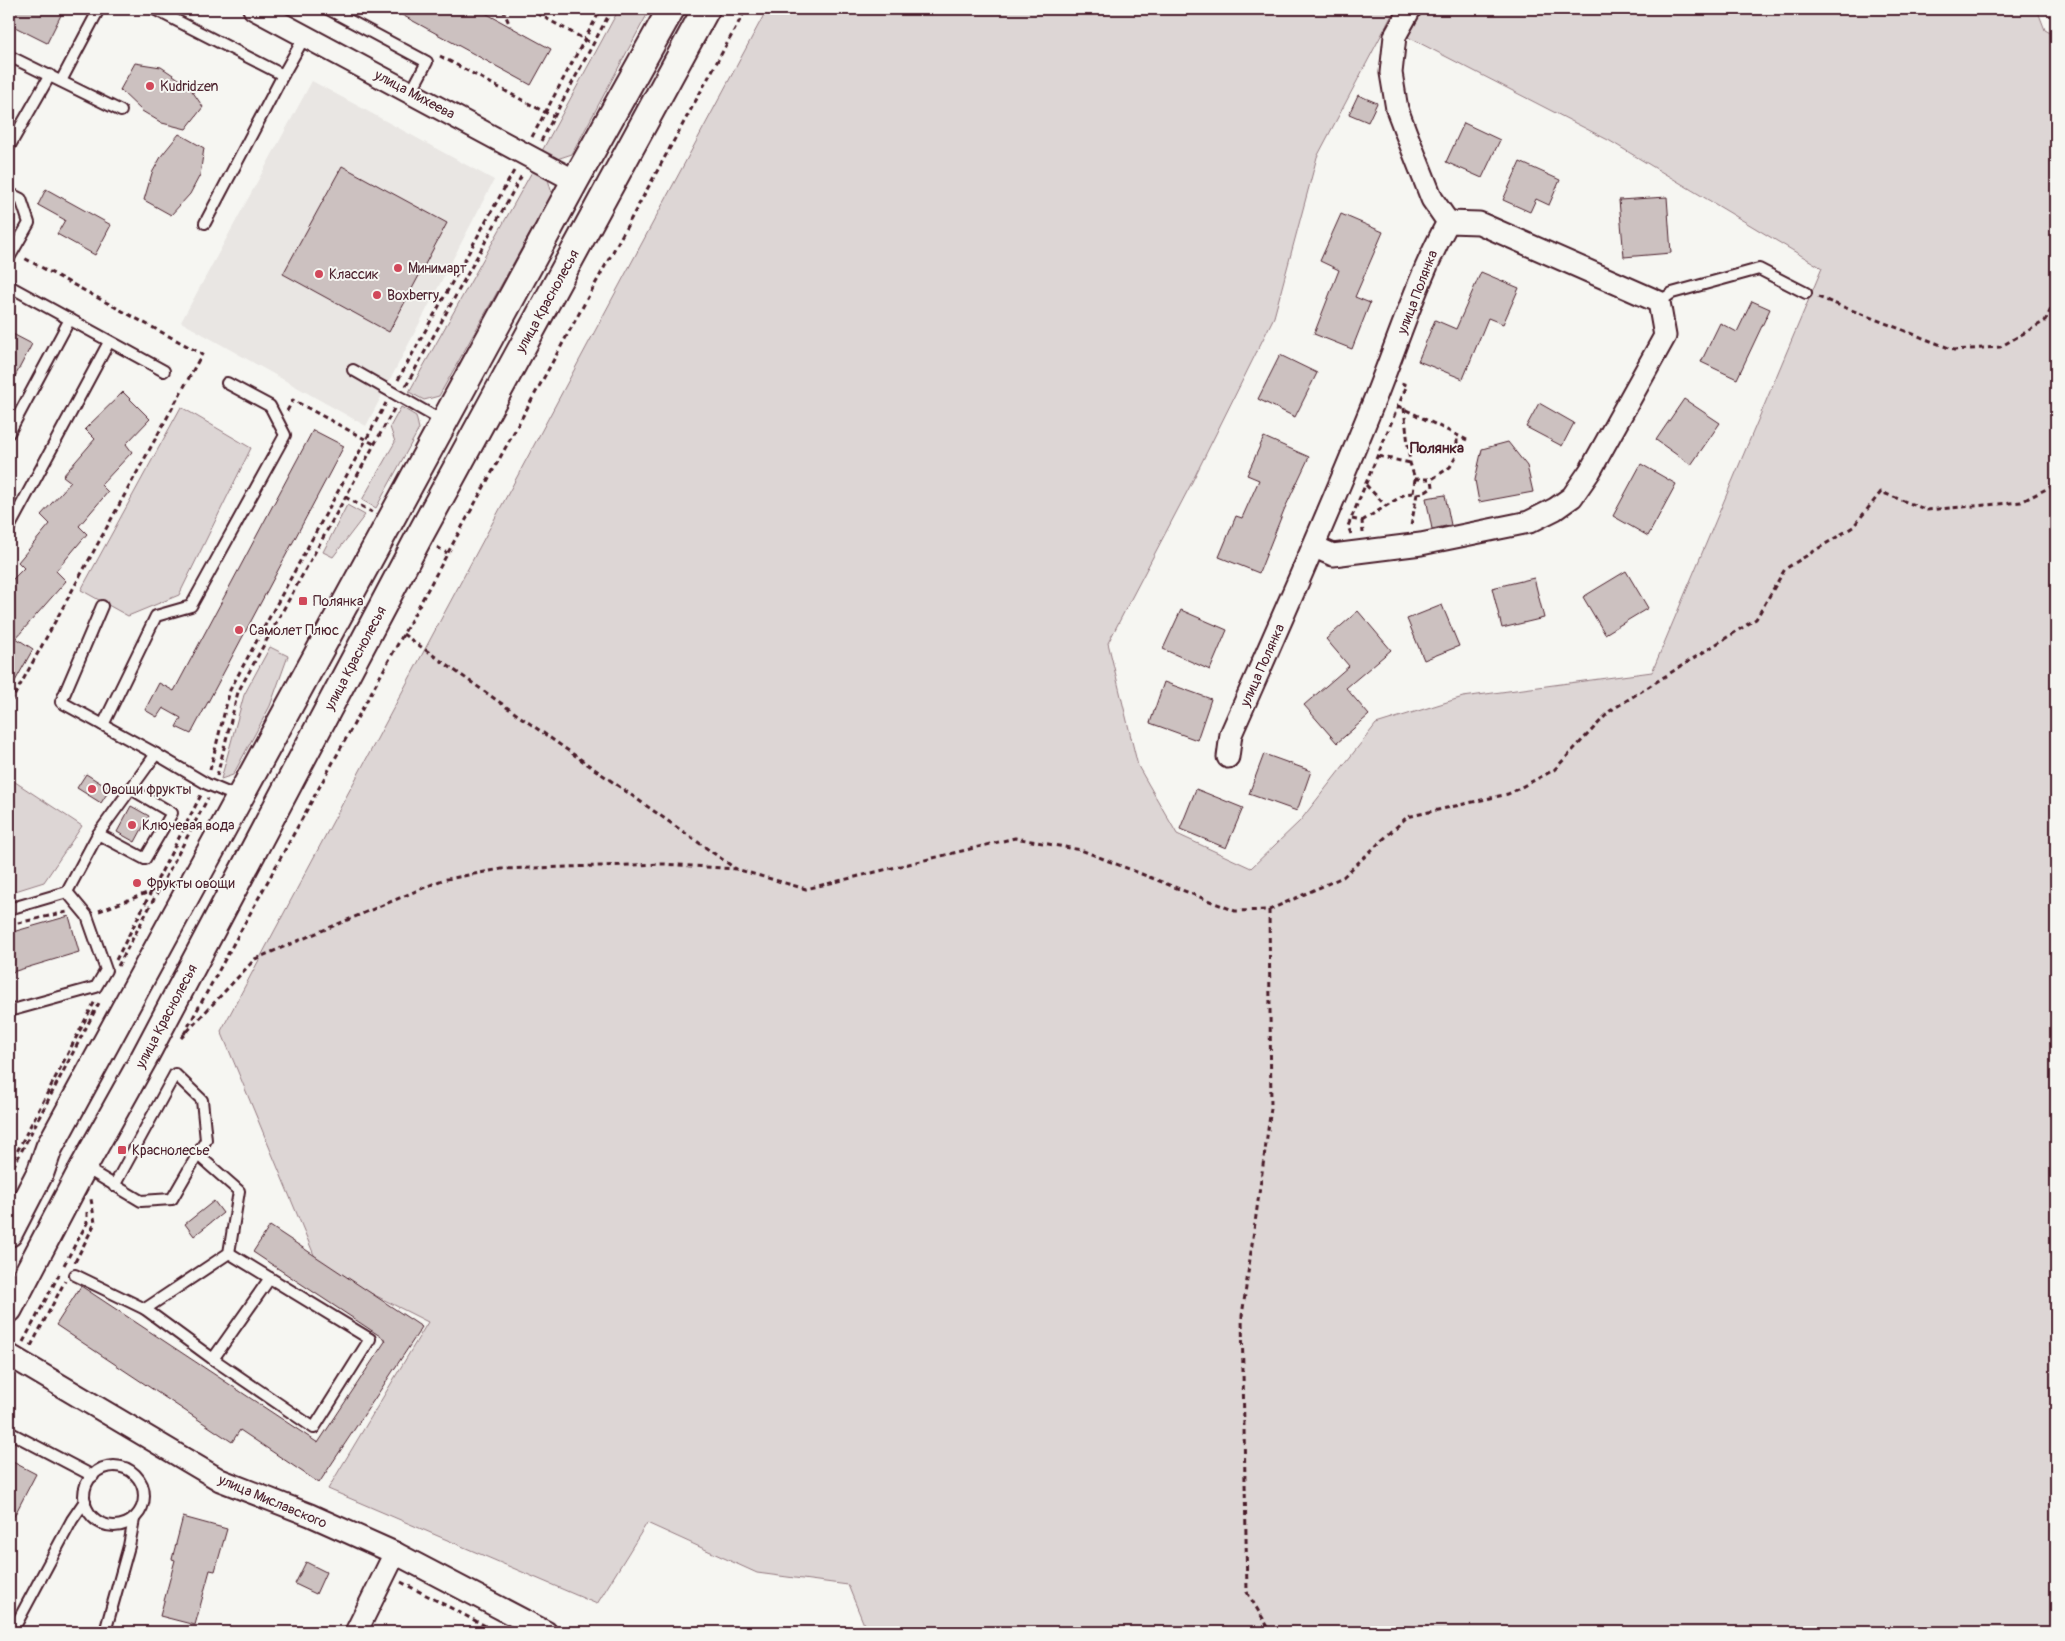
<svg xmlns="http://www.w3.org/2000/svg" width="2065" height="1641" font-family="Pangolin,sans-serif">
  <rect width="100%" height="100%" fill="#f6f6f2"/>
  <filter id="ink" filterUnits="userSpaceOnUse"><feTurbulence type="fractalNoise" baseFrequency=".02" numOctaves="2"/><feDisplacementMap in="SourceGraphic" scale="10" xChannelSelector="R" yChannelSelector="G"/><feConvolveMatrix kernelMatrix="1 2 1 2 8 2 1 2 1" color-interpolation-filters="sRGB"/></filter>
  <g filter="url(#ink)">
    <polygon fill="#e9e6e3" points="312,81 494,180 366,426 181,322"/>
    <g fill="#ddd6d5" stroke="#947a80">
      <polygon points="619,9 650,9 572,154 557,159 542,151"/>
      <polygon points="767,9 1395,9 1317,157 1274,317 1189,488 1108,643 1138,766 1177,834 1251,868 1300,821 1376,724 1463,697 1652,672 1822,268 1610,141 1408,37 1424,9 2037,9 2045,30 2056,36 2056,1632 867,1632 848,1585 757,1573 647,1523 597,1604 328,1489 428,1322 319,1267 221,1031"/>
      <polygon points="533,170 548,179 552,194 439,396 424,400 409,392"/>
      <polygon points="181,407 251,448 179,595 128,616 81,590"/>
      <polygon points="401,407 416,416 419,429 376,508 362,500 395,442 390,427"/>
      <polygon points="347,505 365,515 333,557 323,552"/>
      <polygon points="270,647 288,656 270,706 233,775 221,779 244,695"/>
      <polygon points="9,778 82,826 44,882 9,893"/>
    </g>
    <g fill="#ccc1c0" stroke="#4a1f2b">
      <polygon points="9,9 64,9 47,43 9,24"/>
      <polygon points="391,9 478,9 551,49 531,85"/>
      <polygon points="135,63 161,67 188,85 203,107 186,129 162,123 142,111 120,90"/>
      <polygon points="1358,95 1377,103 1368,122 1349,114"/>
      <polygon points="1464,123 1500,140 1482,178 1446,162"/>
      <polygon points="179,134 204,148 200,175 190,194 171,215 144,200 152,173 162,155"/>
      <polygon points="1520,162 1560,180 1549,205 1536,199 1530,212 1503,200"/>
      <polygon points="342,166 447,223 389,332 283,274"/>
      <polygon points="46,189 111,225 95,255 57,234 65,220 38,205"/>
      <polygon points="1667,197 1671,253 1624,257 1619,200"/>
      <polygon points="1341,214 1383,232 1355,297 1370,303 1352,349 1314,334 1339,270 1320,261"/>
      <polygon points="1481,272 1519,288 1503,324 1488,318 1463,379 1418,361 1435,320 1456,329"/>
      <polygon points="1752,301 1770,309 1737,379 1701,362 1720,323 1737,332"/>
      <polygon points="9,332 32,344 9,388"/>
      <polygon points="1280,355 1317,373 1295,417 1258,399"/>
      <polygon points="123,392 150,419 126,444 132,452 101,485 108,492 79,526 87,534 56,571 66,581 16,638 33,649 9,692 9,583 24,568 18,562 50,524 41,515 71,482 63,476 95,439 85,429"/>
      <polygon points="1684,399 1720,423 1691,465 1656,440"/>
      <polygon points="1539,403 1574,423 1562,446 1526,427"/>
      <polygon points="313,430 344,446 191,734 176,727 181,718 163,708 157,717 145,710 159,683 174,691"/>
      <polygon points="1264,437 1309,457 1284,510 1259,573 1219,557 1236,516 1242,518 1259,480 1247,475"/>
      <polygon points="1508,442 1527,466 1533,492 1479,502 1475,480 1482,449"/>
      <polygon points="1641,464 1676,484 1648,536 1613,516"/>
      <polygon points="1445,495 1451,525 1432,529 1426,498"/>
      <polygon points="1626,571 1648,608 1605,634 1583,597"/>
      <polygon points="1534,578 1544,618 1502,628 1492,588"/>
      <polygon points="1442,605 1459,646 1424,660 1407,619"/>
      <polygon points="1181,610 1227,630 1210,670 1163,649"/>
      <polygon points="1358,611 1391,650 1346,688 1369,715 1337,743 1304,705 1349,666 1326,639"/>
      <polygon points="1164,682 1211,699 1197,740 1150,723"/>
      <polygon points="1264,754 1311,771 1297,811 1249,794"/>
      <polygon points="86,774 110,789 101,803 77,788"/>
      <polygon points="1196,789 1243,808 1226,848 1180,829"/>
      <polygon points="131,806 149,816 135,842 117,832"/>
      <polygon points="69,916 79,952 9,973 9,933"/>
      <polygon points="214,1201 223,1213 194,1236 185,1224"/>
      <polygon points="270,1226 422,1327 319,1483 240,1430 232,1442 56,1325 81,1286 318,1443 386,1340 253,1252"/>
      <polygon points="9,1460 36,1474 9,1526"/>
      <polygon points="183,1517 227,1529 215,1571 210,1570 195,1625 160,1616 175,1560 172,1559"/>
      <polygon points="306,1562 326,1572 316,1594 295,1584"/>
    </g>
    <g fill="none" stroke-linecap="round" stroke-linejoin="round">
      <g stroke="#4a1f2b" stroke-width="14">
        <g id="service">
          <polyline points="154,9 283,75 305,36"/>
          <polyline points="328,9 427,62 411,92"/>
          <polyline points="9,56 121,111"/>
          <polyline points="61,81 99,9"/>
          <polyline points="9,147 50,75"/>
          <polyline points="9,193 21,199 29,223 9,258"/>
          <polyline points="205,223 283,75"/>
          <polyline points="9,286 164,371"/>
          <polyline points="1659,302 1672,293 1759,269 1806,293"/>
          <polyline points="353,370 444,422"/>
          <polyline points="9,433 70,319"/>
          <polyline points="9,528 109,342"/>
          <polyline points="102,606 61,702 156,754 207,784 238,797"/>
          <polyline points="103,725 156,616 191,606 285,435 270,406 227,383"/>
          <polyline points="98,834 145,859 172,813 131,789"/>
          <polyline points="9,909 67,892 98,834 156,754"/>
          <polyline points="9,1011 96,987 106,970 87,916 67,892"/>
          <polyline points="84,1167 141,1201 172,1199 206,1140 202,1100 175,1074 114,1186"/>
          <polyline points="75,1275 145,1309 229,1253 239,1191 198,1155"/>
          <polyline points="145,1309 213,1359 270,1278"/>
          <polyline points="213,1359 314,1428 370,1339 229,1253"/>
          <polyline points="9,1432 93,1476"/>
          <circle cx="114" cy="1496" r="30"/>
          <polyline points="12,1632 72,1520 85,1501"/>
          <polyline points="105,1632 129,1546 134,1519"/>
        </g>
      </g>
      <g stroke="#4a1f2b" stroke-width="25">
        <g id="minor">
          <polyline points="254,9 575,181"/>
          <polyline points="1315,547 1333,555 1421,544 1529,522 1555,509 1572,497 1590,471 1665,336 1659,302 1479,223 1448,222"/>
          <path d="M1228,757L1231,734C1279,626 1326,520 1370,411C1396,348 1416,281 1448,222L1432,199L1406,133L1397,109L1391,73L1395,36L1410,9"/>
          <polyline points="9,1355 220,1480 310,1515 395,1553 546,1632"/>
          <polyline points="356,1632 395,1553"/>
        </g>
      </g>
      <g stroke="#4a1f2b" stroke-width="30">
        <g id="tertiary">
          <polyline points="9,1233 41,1171 49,1148 575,181 671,9"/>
          <polyline points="9,1309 84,1166 143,1060 419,537 706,9"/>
        </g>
      </g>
      <g stroke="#4a1f2b" stroke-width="3" stroke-dasharray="5 4" stroke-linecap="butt">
        <polyline points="503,9 510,26"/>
        <polyline points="529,9 593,44"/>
        <polyline points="440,56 554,117"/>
        <polyline points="532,137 601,9"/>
        <polyline points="541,141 612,9"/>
        <polyline points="1818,297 1954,350 2000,347 2045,321 2056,299"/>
        <polyline points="398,380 515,169"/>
        <polyline points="406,386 522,175"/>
        <polyline points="1398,406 1467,440"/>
        <polyline points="1404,408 1410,463 1415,479 1413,493 1417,494 1411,526"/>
        <polyline points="287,411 293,400 374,444"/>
        <polyline points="1378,456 1410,463"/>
        <polyline points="1415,479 1432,479 1450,467 1457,455 1457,437"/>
        <polyline points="1366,485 1386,506"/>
        <polyline points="1417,494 1424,493 1433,487 1432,479"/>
        <polyline points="345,497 372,512"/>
        <polyline points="1352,519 1362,521 1363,533"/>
        <polyline points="1362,521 1405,494 1413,493"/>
        <polyline points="1351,534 1348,526 1407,385 1401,383"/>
        <polyline points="437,547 447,553"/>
        <polyline points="403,634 736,869"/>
        <polyline points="9,698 12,700 202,354 24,258"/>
        <polyline points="210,770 230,690 386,403"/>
        <polyline points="217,776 238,692 395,407"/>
        <polyline points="1269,910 1271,1108 1242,1316 1247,1592 1271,1632"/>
        <polyline points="99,911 160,888"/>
        <polyline points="9,925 67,912"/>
        <polyline points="116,960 201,795"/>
        <polyline points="118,966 208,798"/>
        <polyline points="184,1034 746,9"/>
        <polyline points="181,1038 255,959 442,880 501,869 664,864 736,869 806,889 1015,838 1081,850 1235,911 1269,910 1343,877 1407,817 1508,794 1554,770 1610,711 1756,619 1785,569 1853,527 1881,492 1927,510 2021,502 2056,484"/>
        <polyline points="9,1167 95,1001"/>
        <polyline points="9,1175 100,1001"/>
        <polyline points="75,1262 95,1223 91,1199"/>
        <polyline points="64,1265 87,1223 87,1209"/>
        <polyline points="23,1342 61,1271"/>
        <polyline points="31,1346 65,1281"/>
        <polyline points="9,1386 13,1378"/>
        <polyline points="401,1582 497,1632"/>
      </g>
      <use href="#service" stroke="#f6f6f2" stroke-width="10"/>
      <use href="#minor" stroke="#f6f6f2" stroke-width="21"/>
      <use href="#tertiary" stroke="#f6f6f2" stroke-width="26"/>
    </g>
  </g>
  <g fill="#d1495b" stroke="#f6f6f2" stroke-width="2">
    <circle cx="150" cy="86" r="5"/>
    <circle cx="398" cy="268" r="5"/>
    <circle cx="319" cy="274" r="5"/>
    <circle cx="377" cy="295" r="5"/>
    <rect x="298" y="596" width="10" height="10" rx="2.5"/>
    <circle cx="239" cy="630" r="5"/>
    <circle cx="92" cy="789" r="5"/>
    <circle cx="132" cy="825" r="5"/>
    <circle cx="137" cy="883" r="5"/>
    <rect x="117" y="1145" width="10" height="10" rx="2.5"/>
  </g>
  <g text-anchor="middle" stroke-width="4" stroke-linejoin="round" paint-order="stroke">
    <g font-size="14" fill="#4a1f2b" stroke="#f6f6f2" text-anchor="start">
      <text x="160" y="91">Kudridzen</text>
      <text x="408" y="273">Минимарт</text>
      <text x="329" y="279">Классик</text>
      <text x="387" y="300">Boxberry</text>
      <text x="313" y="606">Полянка</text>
      <text x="249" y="635">Самолет Плюс</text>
      <text x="102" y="794">Овощи фрукты</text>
      <text x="142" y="830">Ключевая вода</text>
      <text x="147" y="888">Фрукты овощи</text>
      <text x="132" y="1155">Краснолесье</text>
    </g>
    <g font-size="14" fill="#4a1f2b" stroke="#f6f6f2">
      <text transform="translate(415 94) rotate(28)" y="5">улица Михеева</text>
      <text transform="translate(1417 292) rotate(-69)" y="5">улица Полянка</text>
      <text transform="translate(547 301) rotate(-61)" y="5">улица Краснолесья</text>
      <text transform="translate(355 658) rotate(-62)" y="5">улица Краснолесья</text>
      <text transform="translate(1262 665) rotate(-66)" y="5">улица Полянка</text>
      <text transform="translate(166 1016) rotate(-62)" y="5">улица Краснолесья</text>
      <text transform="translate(273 1501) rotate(23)" y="5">улица Миславского</text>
    </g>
    <g font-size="15" font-weight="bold" fill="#4a1f2b" stroke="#f6f6f2">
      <text x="1437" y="453">Полянка</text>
    </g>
  </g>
  <rect width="2065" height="1641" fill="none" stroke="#f6f6f2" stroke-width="30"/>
  <rect x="15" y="15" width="2035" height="1611" fill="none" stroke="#4a1f2b" stroke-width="2" filter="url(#ink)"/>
</svg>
